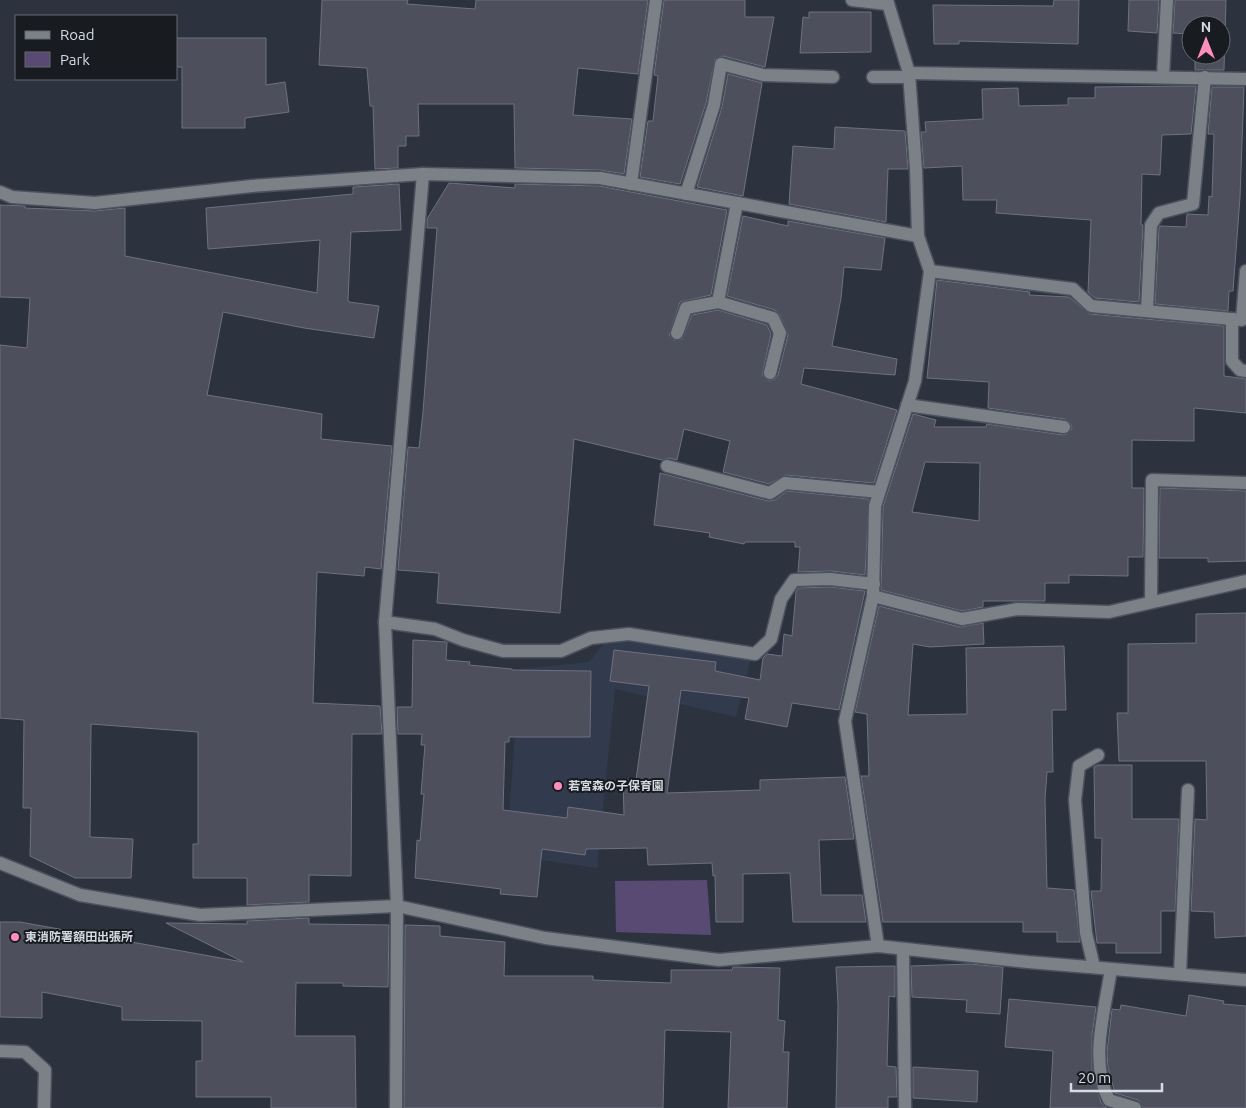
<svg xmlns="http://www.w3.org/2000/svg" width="1246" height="1108" font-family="Ubuntu,'Noto Sans JP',sans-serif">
  <rect width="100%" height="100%" fill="#2c333f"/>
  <polygon fill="#323b4d" points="608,638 751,658 736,717 615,689 597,868 506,855 520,669 589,662"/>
  <polygon fill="#594a74" points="707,880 711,935 616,932 615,881"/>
  <g fill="#4e4f5d" stroke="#6f7080" fill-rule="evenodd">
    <polygon points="322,0 408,0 407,4 475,9 476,0 648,0 638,74 578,68 573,115 632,119 624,174 600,170 515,168 514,104 418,104 419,136 406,136 406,146 398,146 398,168 375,169 373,106 370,106 367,68 319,65"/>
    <polygon points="664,0 745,0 745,17 774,17 765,67 723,56 715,59 706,103 680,184 640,177 648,121 653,121 658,76 654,75"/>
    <polygon points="1054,0 1079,0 1078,44 959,41 959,44 934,44 933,5 1053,6"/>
    <polygon points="1129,0 1159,0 1157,33 1128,31"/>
    <polygon points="1175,0 1226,0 1224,70 1195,70 1195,55 1221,55 1221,25 1191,25 1191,34 1173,33"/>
    <polygon points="809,12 871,12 871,52 800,53 803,17 809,18"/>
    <polygon points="176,38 266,38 266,85 285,82 289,112 245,118 245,128 182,128 182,67 176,67"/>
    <polygon points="728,74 762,83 743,196 697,187 722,107"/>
    <polygon points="1187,86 1196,86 1191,134 1162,135 1160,175 1142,174 1141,225 1143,225 1139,302 1095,298 1088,292 1091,220 996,213 997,200 963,200 962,166 924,168 921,132 926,132 925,122 983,119 982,89 1018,88 1019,106 1068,105 1068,98 1095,98 1095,87"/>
    <polygon points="1212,87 1244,87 1240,197 1233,291 1229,291 1228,311 1155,304 1159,228 1160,226 1186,227 1187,214 1208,215 1209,196 1212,197 1214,134 1208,134"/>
    <polygon points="835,127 905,131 908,169 888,169 886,222 789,204 793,146 834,149"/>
    <polygon points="449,183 515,188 515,184 599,186 727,210 711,295 680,302 669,335 674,340 682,339 692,315 718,310 767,325 771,334 762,375 769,381 775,379 778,375 788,335 780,315 775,310 727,296 743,216 788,226 788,221 885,238 881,270 844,267 841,298 832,346 897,359 895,375 804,368 801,384 897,410 874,483 786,475 769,484 723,472 730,441 684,429 677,460 669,458 662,460 574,439 560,613 437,603 439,573 398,570 408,447 419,448 423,412 437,228 427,228 427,219"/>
    <polygon points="399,184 401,230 351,232 348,300 349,302 379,306 374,338 304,328 223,312 207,395 322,414 321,439 392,446 381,569 365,567 364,576 317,572 313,703 380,706 382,734 352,734 351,876 309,875 309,902 247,905 247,878 193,878 193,844 198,844 198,732 91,724 90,837 133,839 131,878 75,878 30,856 31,808 23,808 24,720 0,718 0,345 27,348 30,298 0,297 0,205 25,206 25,208 95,211 125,208 125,256 317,293 320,240 208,249 206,208 353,194 353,187"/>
    <path d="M937,280L1030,292L1029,295L1069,297L1090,314L1224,326V376L1246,379V413L1194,408V441L1132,440V488H1144L1143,557H1128V576L1069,575V583H1045V601H983V607L962,611L881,590L883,507L913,414L936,420L934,427H986L987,424L1063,435L1067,434L1072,429L1071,424L1065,419L988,408L989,382L927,378ZM925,462L980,463L979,521L912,512Z"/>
    <polygon points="660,473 768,501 775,500 787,491 869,499 865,575 831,571 798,572 800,547 795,547 795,542 745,542 744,544 709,537 710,533 654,525"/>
    <polygon points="1160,488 1246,491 1246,561 1208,562 1208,558 1159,558"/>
    <polygon points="830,587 865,591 839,710 792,703 787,727 745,719 749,698 681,690 667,793 760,790 760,780 845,777 854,839 819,840 821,895 862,895 866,922 793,922 790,873 743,874 743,922 716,922 715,875 713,876 712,863 648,865 647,848 586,849 585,855 542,849 537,897 500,894 501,889 415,878 417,840 420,841 424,794 421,794 425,745 421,745 422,734 398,734 397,707 412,707 413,640 447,642 446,660 470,662 469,665 512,669 512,670 591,671 590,737 509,737 509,742 505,742 503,810 567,818 568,807 624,815 623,780 636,780 649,686 610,681 614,650 716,662 715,671 760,680 763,658 767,654 782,656 784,634 792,636 796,592 798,588"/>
    <polygon points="879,606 960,627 983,623 984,644 930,647 913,644 908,715 967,714 966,648 1064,646 1066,710 1052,710 1053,772 1047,772 1045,799 1047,888 1074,890 1080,942 1057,942 1057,932 1023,932 1023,922 883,922 861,776 869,776 867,714 855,712"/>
    <polygon points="1246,613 1246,936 1215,938 1214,912 1191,911 1195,819 1207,820 1206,761 1119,761 1117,713 1128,713 1128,644 1196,643 1196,614"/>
    <polygon points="1098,765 1132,765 1132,819 1179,819 1175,911 1161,911 1161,953 1116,953 1116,943 1097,943 1091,891 1101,891 1102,838 1095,838 1094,767"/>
    <polygon points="309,918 309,924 389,925 388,987 343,986 343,983 296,983 295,1036 355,1036 356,1108 271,1108 271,1097 196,1097 196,1061 202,1061 202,1021 122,1020 122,1007 42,992 42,1018 0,1017 0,922 20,922 243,962 166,923 247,924 247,921"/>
    <polygon points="405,925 440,926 440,936 505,942 504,976 593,976 593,980 671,983 671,970 732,970 733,967 780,968 778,1020 785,1021 783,1052 789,1052 787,1108 728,1108 731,1032 665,1030 663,1108 404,1108"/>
    <polygon points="970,964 1003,967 1000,1014 966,1012 967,1000 912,997 911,966"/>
    <polygon points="895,966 895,997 889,996 887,1066 896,1067 897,1097 888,1097 888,1108 836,1108 838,1005 836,967"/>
    <polygon points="1189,995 1224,1001 1223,1004 1246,1006 1246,1108 1143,1108 1138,1100 1115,1093 1108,1068 1107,1053 1112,1009 1120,1010 1121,1005 1186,1016"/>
    <polygon points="1009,999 1096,1007 1092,1035 1092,1070 1101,1103 1107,1108 1050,1108 1053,1051 1005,1047"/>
    <polygon points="913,1067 978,1071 977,1102 913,1098"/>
  </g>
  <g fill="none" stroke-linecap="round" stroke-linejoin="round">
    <g stroke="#4b515d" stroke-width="15">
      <g id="minor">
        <polyline points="852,0 887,4"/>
        <polyline points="909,73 1246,79"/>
        <polyline points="1163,76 1167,0"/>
        <polyline points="873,77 909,77"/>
        <polyline points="631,184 656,0"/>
        <polyline points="0,192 12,197 95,203 252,186 423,174 600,178 918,236"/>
        <polyline points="686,194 714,105 721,64 763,75 833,77"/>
        <polyline points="930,271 1073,289 1091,306 1242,320 1246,271"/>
        <polyline points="718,302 737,203"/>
        <polyline points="1147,311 1151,225 1159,213 1193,204 1205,77"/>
        <polyline points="1232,319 1232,361 1240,370 1246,371"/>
        <polyline points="677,333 686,308 718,302 773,318 780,333 770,373"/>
        <polyline points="907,405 1064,427"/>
        <polyline points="667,466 770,493 785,483 879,492"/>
        <polyline points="873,596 962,619 1018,609 1109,612 1246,581"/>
        <polyline points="1151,602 1152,480 1246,483"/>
        <polyline points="385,622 435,629 463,640 503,651 561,651 591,638 629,634 755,654 771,639 781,599 794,580 830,579 874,584"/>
        <polyline points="0,863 80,895 200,915 397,906 545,938 719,960 878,946 1028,962 1246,980"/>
        <polyline points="878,946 845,721 873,596 875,506 915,381 930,271 918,236 916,169 909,73 887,0"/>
        <polyline points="903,949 905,1108"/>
        <polyline points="1094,967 1086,933 1075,800 1079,766 1098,755"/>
        <path d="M1111,969C1105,1010 1089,1062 1109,1100L1135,1108"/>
        <polyline points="1180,974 1188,790"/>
        <polyline points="0,1051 25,1052 45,1070 44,1108"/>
        <polyline points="396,1108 397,906 385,622 423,174"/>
      </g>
    </g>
    <use href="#minor" stroke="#7b8187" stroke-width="12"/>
  </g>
  <g fill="#fe8ebc" stroke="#181b20" stroke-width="2">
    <circle cx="558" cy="786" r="5"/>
    <circle cx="15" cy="937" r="5"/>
  </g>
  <g text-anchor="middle" stroke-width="4" stroke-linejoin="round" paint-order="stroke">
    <g font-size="12" font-weight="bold" fill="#d6dbe3" stroke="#181b20" text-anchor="start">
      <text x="568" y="790">若宮森の子保育園</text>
      <text x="25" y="941">東消防署額田出張所</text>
    </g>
  </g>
  <rect x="15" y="15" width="162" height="65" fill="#181b20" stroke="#64686e"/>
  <rect x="25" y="31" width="25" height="8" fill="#7b8187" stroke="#64686e"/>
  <text x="60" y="40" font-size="15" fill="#d6dbe3">Road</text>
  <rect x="25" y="52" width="25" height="15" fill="#594a74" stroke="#64686e"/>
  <text x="60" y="65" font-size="15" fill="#d6dbe3">Park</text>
  <g transform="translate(1206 40)"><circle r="24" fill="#181b20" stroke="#64686e"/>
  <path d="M0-4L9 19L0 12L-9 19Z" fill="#fe8ebc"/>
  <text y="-8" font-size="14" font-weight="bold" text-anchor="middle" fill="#d6dbe3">N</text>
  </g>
  <path d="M1071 1083v8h91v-8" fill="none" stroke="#d6dbe3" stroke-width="2.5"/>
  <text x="1078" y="1083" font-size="15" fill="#d6dbe3" stroke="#181b20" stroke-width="4" paint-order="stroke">20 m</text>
</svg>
